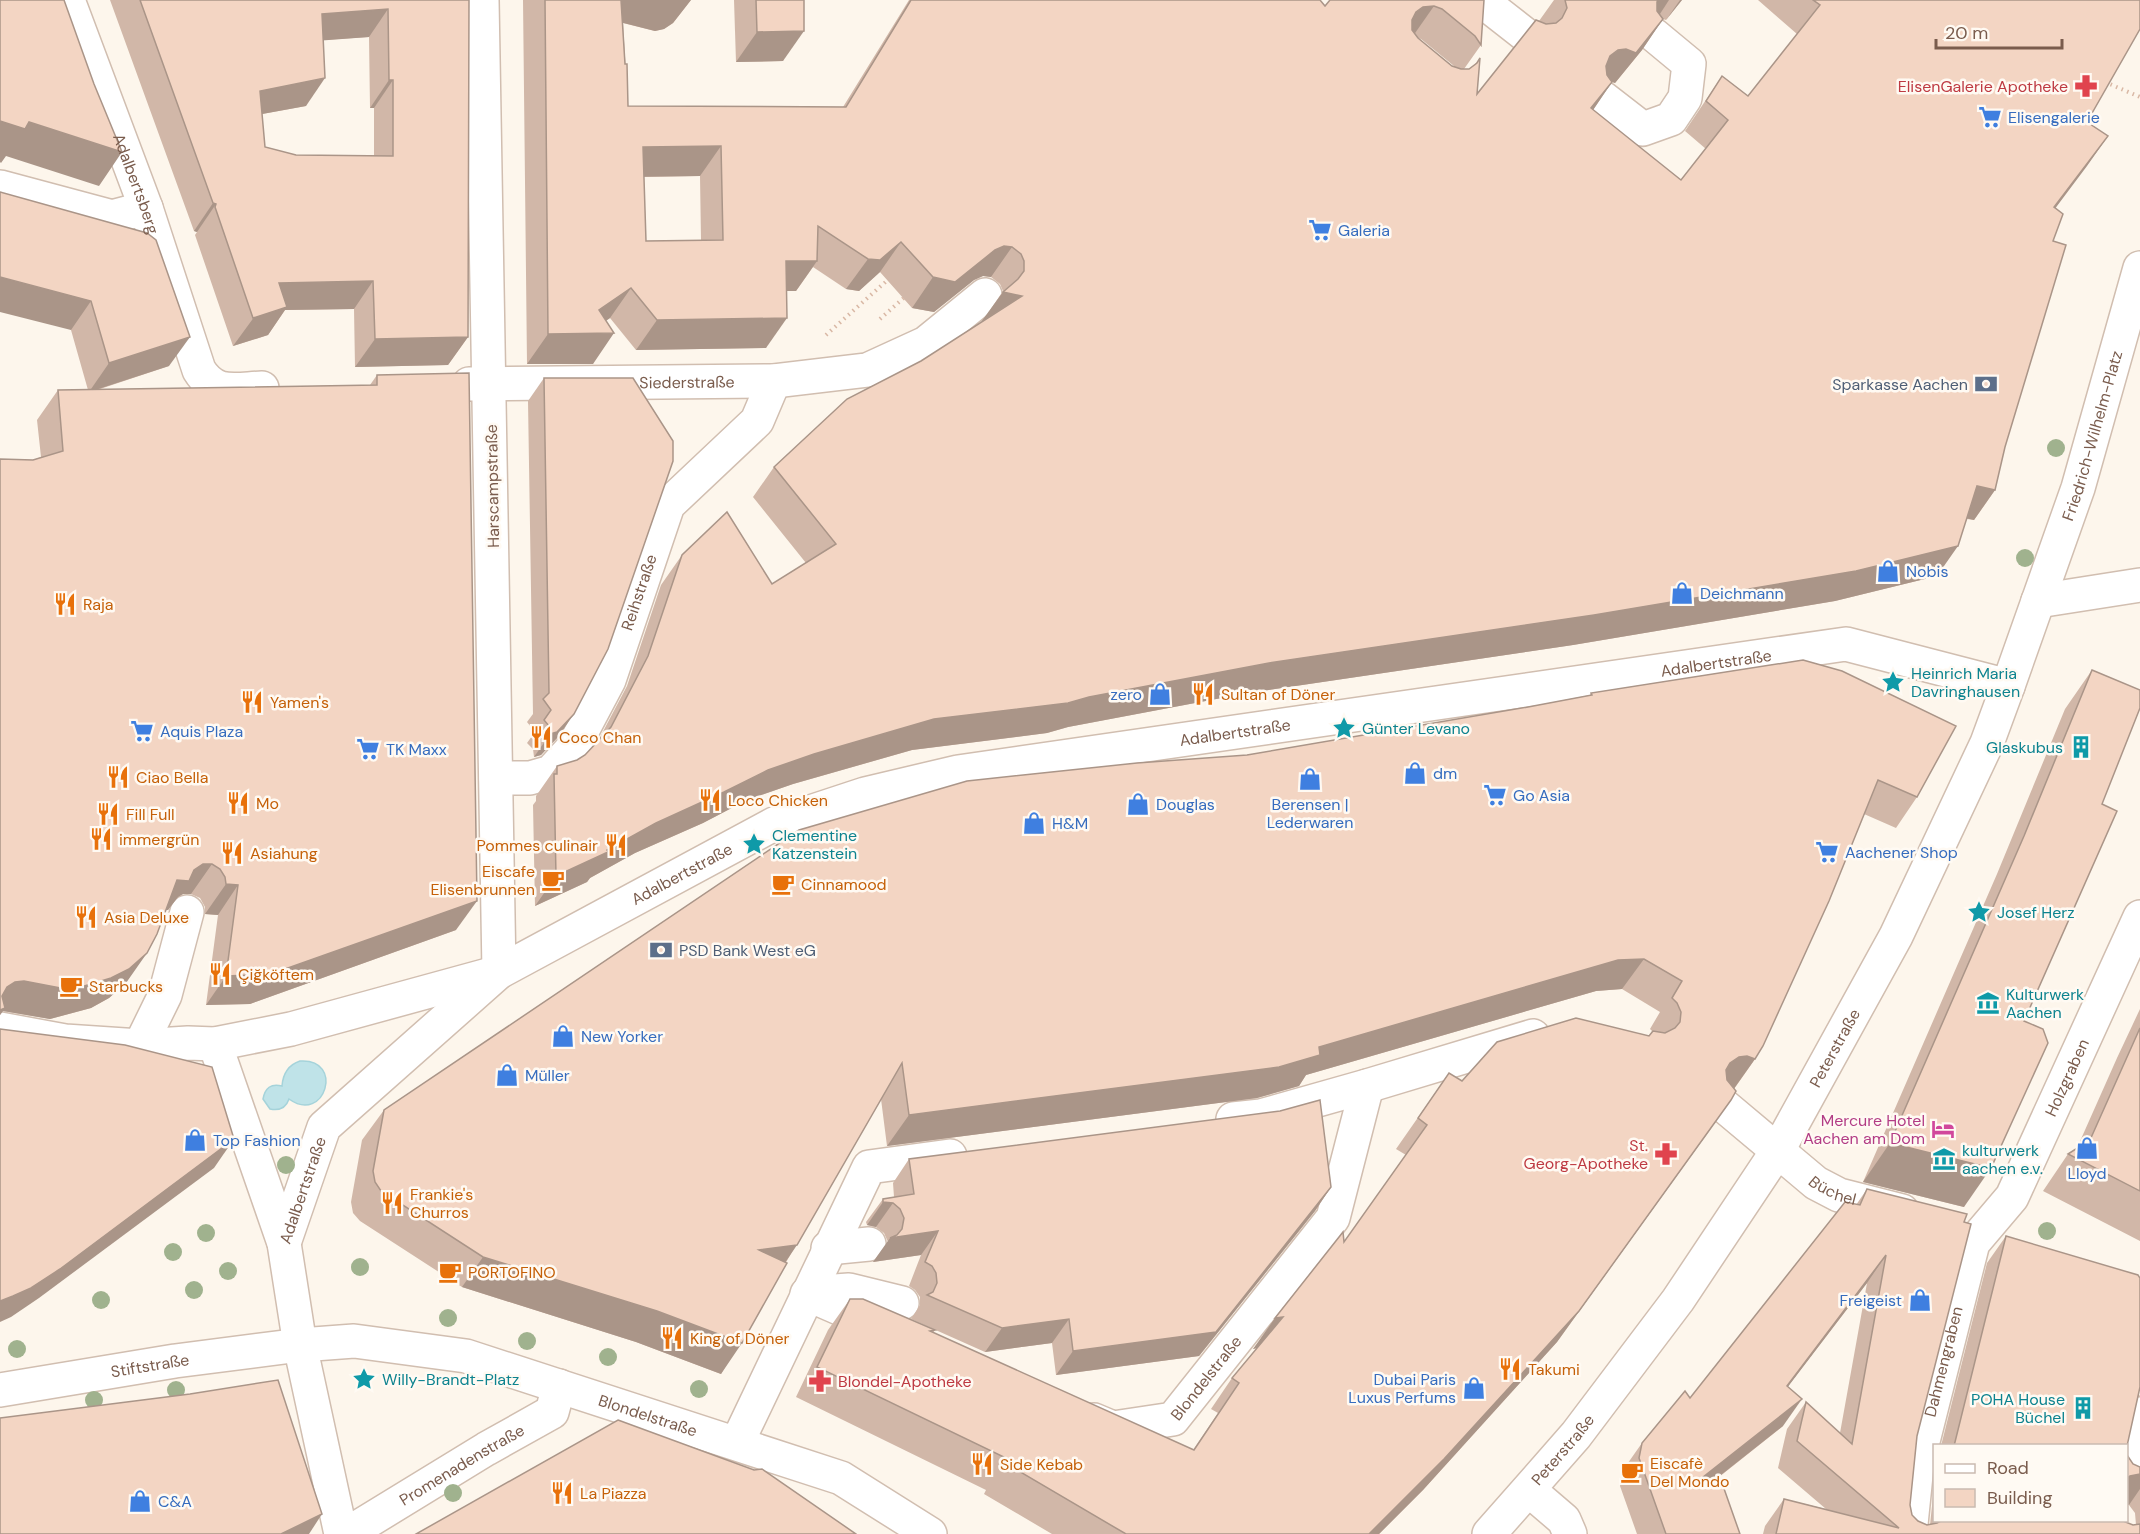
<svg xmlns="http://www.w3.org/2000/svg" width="2140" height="1534" font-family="'DM Sans',sans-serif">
  <rect width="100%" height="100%" fill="#fdf6ec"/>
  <path fill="#bfe3e8" stroke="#a5d3da" stroke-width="1.5" d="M300,1061C345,1058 325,1125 289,1099C286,1108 280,1111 270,1109L263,1099C265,1088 271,1083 282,1086C283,1073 288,1065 300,1061Z"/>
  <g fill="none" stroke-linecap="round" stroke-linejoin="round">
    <g stroke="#d1beb0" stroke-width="36">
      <g id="minor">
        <path id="s1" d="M68,0L146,208L199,370C215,396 234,389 262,388"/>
        <polyline points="1481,0 1527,36"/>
        <polyline points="1603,98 1643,129 1671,119 1685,98 1689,64 1654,35"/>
        <polyline points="0,187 112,217 146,208"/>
        <path id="s2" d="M469,384L774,381L867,370L926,343L985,295"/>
        <polyline points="2038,601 2140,585"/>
        <path id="s3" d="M496,778H530L551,772L573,748L609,680L668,505L757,421L774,381"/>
        <path id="s4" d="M0,1029L65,1041L140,1046L188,1043L215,1044L291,1029L499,972L774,824L865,794L958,772L1846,644L2008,686"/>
        <polyline points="215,1044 284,1243 300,1345 341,1534"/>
        <polyline points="140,1046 165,995 187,912"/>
        <path id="s5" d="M1723,1105L1816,1183L1839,1195L1902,1211"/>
        <polyline points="1233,1119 1261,1116 1367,1086 1533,1036"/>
        <path id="s6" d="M284,1243L324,1127L499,972L482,0"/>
        <polyline points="828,1248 869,1244"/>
        <polyline points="821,1292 849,1290 902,1303"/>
        <polyline points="807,1294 885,1328"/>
        <path id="s7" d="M0,1390L175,1361L300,1345L354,1341L466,1356L841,1478L930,1534"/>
        <path id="s8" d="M1094,1420L1113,1428L1173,1419L1333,1218L1367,1086"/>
        <polyline points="737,1443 869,1167 950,1156"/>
        <polyline points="2126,1477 2140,1414"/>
        <polyline points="1529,1490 1564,1520 1570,1534"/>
        <path id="s9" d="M347,1534L486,1449L552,1412L559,1386"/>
        <path id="s10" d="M1489,1534L1576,1435L1678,1300L1778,1150L1896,936L1987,743L2008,686L2078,488L2140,268"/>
        <path id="s11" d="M1910,1534L1917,1465L1973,1243L2012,1197L2140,917"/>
      </g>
    </g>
    <g stroke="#d9b8a5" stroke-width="4" stroke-dasharray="1.5 4.5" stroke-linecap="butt">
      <polyline points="2105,82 2140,97"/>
      <polyline points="880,319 906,296"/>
      <polyline points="826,335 890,278"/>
    </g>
    <use href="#minor" stroke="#fff" stroke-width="33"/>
  </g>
  <g fill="#a0b28e">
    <circle cx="2056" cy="448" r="9"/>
    <circle cx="2025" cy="558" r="9"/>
    <circle cx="286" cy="1165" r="9"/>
    <circle cx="2047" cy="1231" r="9"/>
    <circle cx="206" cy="1233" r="9"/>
    <circle cx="173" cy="1252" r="9"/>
    <circle cx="360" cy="1267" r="9"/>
    <circle cx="228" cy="1271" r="9"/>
    <circle cx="194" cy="1290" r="9"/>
    <circle cx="101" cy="1300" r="9"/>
    <circle cx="448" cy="1318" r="9"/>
    <circle cx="527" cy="1341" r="9"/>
    <circle cx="17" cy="1349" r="9"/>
    <circle cx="608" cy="1357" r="9"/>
    <circle cx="699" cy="1389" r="9"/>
    <circle cx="176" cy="1390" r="9"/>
    <circle cx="94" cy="1400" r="9"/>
    <circle cx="453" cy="1493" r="9"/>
  </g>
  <g fill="#d1b7a8" fill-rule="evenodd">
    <path d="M110,0H469L468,337L448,365L355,367L354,309L285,310L268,335L233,346L195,235L197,232L194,231ZM369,37L370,108H374V156L296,155L265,147L262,114L306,106L323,40Z"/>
    <path d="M523,0H691L673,23L664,29L655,31L623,23L628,106L843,107L909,0H1320L1325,6L1484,0L1481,45L1464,69H1469L1475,64L1480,58L1477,94L1539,21L1554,0H1682L1666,20L1663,19L1642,50L1615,83L1612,82L1593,110L1681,180L1706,149L1685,131L1722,76L1748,96L1797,34L1758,0H2140L2087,122L2108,136L2055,208L2053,241L1995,490L1974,520L1967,519L1937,576L1835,601L1573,645L1248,693L1068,727L1047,733L912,750L793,784L747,800L703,823L635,853L590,878L587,882L535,906L533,805L536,801V796L557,766L577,760L585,755L598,741L627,686L661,585L682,555L772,584L806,563L753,497L774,467L921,361L982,322L1003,291L1000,284L991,277L983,276L974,280L934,312L912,308L880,272L859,291L846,289L813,267L796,291H786L766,348L636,350L610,318L606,320L593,364H527ZM1418,38L1421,39L1454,66H1452ZM700,176L701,240L646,241L644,177Z"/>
    <polygon points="734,0 804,0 783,61 736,62"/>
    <polygon points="0,192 169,366 97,390 370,385 377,375 456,930 250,1004 206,1005 218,915 205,914 205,907 200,898 191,894 183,894 178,897 168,910 165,910 126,983 109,998 91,1008 50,1019 3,1011 0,1015 0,459 33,460 41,457 37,420 58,390 88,390 71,330"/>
    <polygon points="544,378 558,737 541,755 534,757 533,749 527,743 535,732 527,722 533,714 528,401"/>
    <polygon points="1803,660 1917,797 1896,828 1864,814 1755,1059 1734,1089 1710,1130 1557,1342 1423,1490 1379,1534 1052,1534 984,1494 986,1490 796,1397 828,1330 850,1299 935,1330 933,1333 1193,1450 1218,1413 1211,1409 1232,1378 1257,1348 1253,1349 1344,1242 1406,1155 1396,1149 1449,1073 1462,1081 1649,1036 1652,1031 1650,1029 1660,1012 1622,989 1596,991 1306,1075 1299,1086 1257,1098 887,1146 881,1099 721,1374 636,1342 462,1287 360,1221 353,1213 351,1202 362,1140 384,1110 1247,755 1528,707 1590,695 1591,693"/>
    <polygon points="2092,670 2102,804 2024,1021 1964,1207 1863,1182 1997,874 2065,709"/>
    <polygon points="2140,1009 2140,1241 2043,1191 2068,1154 2077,1148 2117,1058"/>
    <polygon points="909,1159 1331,1187 1315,1211 1199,1356 1056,1375 1052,1343 985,1352 911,1319 920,1305 920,1297 915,1290 909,1286 921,1255 873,1262 888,1242 884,1233 876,1227 867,1225 866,1222 883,1199 894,1197 893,1183"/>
    <polygon points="1867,1189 1964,1222 1917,1436 1910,1505 1912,1515 1918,1521 1927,1525 1930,1525 1935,1478 1935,1521 2123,1521 2133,1525 2136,1525 2135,1513 2129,1505 2127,1504 2127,1446 1941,1446 1987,1263 2006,1236 2140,1396 2138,1396 2127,1446 2127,1455 2133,1464 2140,1467 2140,1534 1763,1534 1765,1526 1784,1499 1826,1509 1778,1468 1787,1429 1806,1402 1840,1433 1867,1283 1788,1386 1783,1426 1714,1481 1740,1534 1637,1534 1620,1486 1623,1470 1642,1443 1690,1398 1856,1205"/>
  </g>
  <g fill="#aa9588">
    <polygon points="612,0 691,0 673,23 664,29 655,31 600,17"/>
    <polygon points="1656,0 1669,0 1658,17"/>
    <polygon points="1680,0 1682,0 1666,20"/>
    <polygon points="1434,6 1413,36 1402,37 1416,12 1423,7"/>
    <polygon points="388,9 369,37 302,42 322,14"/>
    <polygon points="1663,19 1642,50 1615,83 1605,79 1596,80 1610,56"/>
    <polygon points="804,31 783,61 736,62 757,32"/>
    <polygon points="325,78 306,106 240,118 260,91"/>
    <polygon points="389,80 393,80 374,108 370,108"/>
    <polygon points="1612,82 1591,113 1591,108"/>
    <polygon points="0,121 29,122 122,152 99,186 6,156 1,163 0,162"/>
    <polygon points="2108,136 2087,166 2033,238 2054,207"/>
    <polygon points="721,146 700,176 622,177 643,147"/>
    <polygon points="213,203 216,204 197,232 194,231"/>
    <polygon points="901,242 880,272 859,291 846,289 868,259"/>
    <polygon points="1004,246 1012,247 991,277 983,276 974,280 934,312 912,308 933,277"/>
    <polygon points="786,261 817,261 796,291 765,291"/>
    <polygon points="0,277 91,301 71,330 0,312"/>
    <polygon points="373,281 354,309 285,310 268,335 233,346 279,283"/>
    <polygon points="631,288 610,318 588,334 614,333 593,364 527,364 548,334 599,310"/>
    <polygon points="1003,292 1022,296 981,322"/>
    <polygon points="787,318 766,348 636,350 657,320"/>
    <polygon points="190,337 169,366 89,392 109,363"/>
    <polygon points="468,337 448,365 355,367 375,339"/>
    <polygon points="1977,486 1995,490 1974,520 1956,516"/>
    <polygon points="1958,546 1937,576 1835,601 1573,645 1248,693 1068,727 1047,733 912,750 793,784 747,800 703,823 635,853 590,878 587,882 535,906 556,876 607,850 656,823 768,770 814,754 934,719 1089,697 1269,663"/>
    <polygon points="574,714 558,737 541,755 534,757 550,734"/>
    <polygon points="203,864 212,864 191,894 183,894 178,897 168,910 156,909 177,880"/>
    <polygon points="226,884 238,885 218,915 205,914"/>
    <polygon points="477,901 456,930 250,1004 206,1005 226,976"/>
    <polygon points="147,953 126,983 109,998 91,1008 50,1019 3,1011 0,1015 0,997 7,987 15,982"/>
    <polygon points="1644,959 1622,989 1596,991 1306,1075 1299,1086 1257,1098 887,1146 909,1115 1319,1047 1618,960"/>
    <polygon points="1747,1056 1755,1059 1733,1090 1717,1087 1730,1063 1739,1057"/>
    <polygon points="1731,1100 1557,1342 1423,1490 1379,1534 1369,1534"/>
    <polygon points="234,1139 214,1168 39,1298 11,1317 0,1322 0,1301"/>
    <polygon points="1890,1143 1991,1168 1964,1207 1863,1182"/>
    <polygon points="1331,1187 1315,1211 1199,1356 1056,1375 1073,1351"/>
    <polygon points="883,1202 893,1203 876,1227 867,1225"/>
    <polygon points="938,1231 921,1255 873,1262 890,1238"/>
    <polygon points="797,1245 776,1276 759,1250"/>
    <polygon points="1886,1255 1867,1283 1768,1413 1787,1386"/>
    <polygon points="483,1257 657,1311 742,1343 721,1374 636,1342 462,1287"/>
    <polygon points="1283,1317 1261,1347 1253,1349 1275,1318"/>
    <polygon points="1069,1319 1052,1343 985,1352 1002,1328"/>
    <polygon points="1802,1399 1783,1426 1683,1505 1702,1478"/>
    <polygon points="2140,1474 2140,1489 2129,1505 2127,1504 2127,1478 2130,1476"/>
    <polygon points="322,1514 309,1534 281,1534"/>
  </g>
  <g fill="#f3d5c3" stroke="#aa9588" stroke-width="1.5" fill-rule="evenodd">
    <polygon points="0,0 64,0 94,84 122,152 29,122 25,129 0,121"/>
    <path d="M140,0H469L468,337L375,339L373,281L279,283L287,307L253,318L215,207L216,204L213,203ZM388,9L389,80H393V156L296,155L265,147L260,91L325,78L322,14Z"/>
    <path d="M545,0H621L625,64H627L628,106L846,107L911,0H1320L1325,6L1330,0H1484L1481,45L1475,36L1442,9L1434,6L1423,7L1416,12L1412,20V30L1418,38L1452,66L1461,69H1469L1477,63L1480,58L1477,94L1536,20L1546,24L1556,23L1562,18L1567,8L1565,0H1658L1657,2V11L1663,19L1636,53L1626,49L1618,50L1610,56L1606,66L1607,75L1612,82L1591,108L1681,180L1728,120L1706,101L1722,76L1748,96L1820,5L1813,0H2140V29L2087,122L2108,136L2054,207L2063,214L2053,241L2066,245L2005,447L1995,490L1977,486L1958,546L1856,571L1594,615L1269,663L1089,697L1068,703L934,719L814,754L768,770L724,792L656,823L607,850L608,852L556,876L554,774H557V766L577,760L585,755L611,727L648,656L682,555L727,512L772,584L836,544L774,467L847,399L921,361L1022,296L1003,292L1018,279L1024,271V261L1021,254L1012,247L1004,246L995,250L955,282L933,277L901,242L880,260L868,259L818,226L817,261H786L787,318L657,320L631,288L599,310L614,333L548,334ZM721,146L723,240L646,241L643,147Z"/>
    <polygon points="756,0 804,0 804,31 757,32"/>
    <polygon points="0,192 147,233 156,240 190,337 109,363 91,301 0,277"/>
    <polygon points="469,373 477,901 271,974 226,976 238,885 226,884 225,877 220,869 212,864 203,864 194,870 189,881 177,880 157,934 147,953 129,969 111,978 71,990 24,981 15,982 7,987 2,996 5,1008 0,1010 0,459 33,460 63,451 58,390 377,385 377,375"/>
    <polygon points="544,378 633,378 673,441 673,461 608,649 574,714 557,732 550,734 549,726 544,720 551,710 543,699 549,693"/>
    <polygon points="1803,660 1842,671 1956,726 1917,797 1878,780 1829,901 1763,1046 1755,1059 1747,1056 1739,1057 1730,1063 1726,1070 1727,1080 1736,1091 1731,1100 1579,1311 1444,1459 1369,1534 1126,1534 1005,1463 1008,1459 817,1367 850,1299 863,1299 935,1330 930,1331 1194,1450 1239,1383 1232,1378 1283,1317 1275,1318 1343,1232 1344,1242 1427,1125 1418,1118 1449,1073 1462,1081 1497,1042 1576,1018 1649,1036 1653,1031 1665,1033 1675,1028 1680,1022 1681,1012 1677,1003 1672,998 1682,981 1644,959 1618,960 1319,1047 1320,1055 1279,1067 909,1115 902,1063 797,1245 759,1250 787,1263 742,1343 657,1311 483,1257 381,1191 375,1182 373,1171 384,1110 799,830 967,781 1137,763 1247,755 1528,707 1592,695 1591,693"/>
    <polygon points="2092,670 2140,690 2140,708 2102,804 2117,811 2024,1021 2043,1029 2048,1043 1991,1168 1890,1143 2024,836"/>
    <polygon points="2140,1028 2140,1191 2068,1154 2090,1140"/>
    <polygon points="0,1029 125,1045 212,1067 234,1139 60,1269 31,1288 13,1296 0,1301"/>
    <polygon points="1320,1100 1331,1187 1216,1332 1073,1351 1069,1319 1002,1328 927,1295 933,1292 937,1283 936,1273 932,1266 925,1262 938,1231 890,1238 897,1235 902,1229 904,1218 900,1209 893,1203 883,1202 883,1199 914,1194 909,1159 1280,1111"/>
    <polygon points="1867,1189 1967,1214 1964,1222 1971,1224 1917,1436 1910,1505 1912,1515 1918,1521 1927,1525 1937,1523 1941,1521 2123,1521 2133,1525 2140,1524 2140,1534 1776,1534 1784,1499 1899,1528 1797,1441 1806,1402 1852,1444 1886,1255 1787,1386 1802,1399 1702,1478 1722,1483 1740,1534 1666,1534 1639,1458 1642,1443 1685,1391 1690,1398 1845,1202 1860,1205"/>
    <polygon points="2006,1236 2138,1275 2140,1278 2140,1387 2127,1446 2127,1455 2133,1464 2140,1467 2140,1474 2130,1476 2127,1478 2127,1446 1954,1446"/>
    <polygon points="278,1380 322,1514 281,1534 0,1534 0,1418 190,1394"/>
    <polygon points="618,1420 754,1470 762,1469 856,1534 416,1534"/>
  </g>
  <defs>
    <g id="pharmacy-bare" transform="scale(1.8)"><path d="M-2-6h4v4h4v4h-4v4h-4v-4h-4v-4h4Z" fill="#e0444e" stroke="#fffaf3" stroke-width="2.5" paint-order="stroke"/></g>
    <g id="supermarket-bare" transform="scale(1.8)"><path d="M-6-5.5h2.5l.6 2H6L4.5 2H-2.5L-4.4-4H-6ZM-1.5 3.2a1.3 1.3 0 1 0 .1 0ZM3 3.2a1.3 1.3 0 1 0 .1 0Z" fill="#3f7fe0" stroke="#fffaf3" stroke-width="2.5" paint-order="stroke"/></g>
    <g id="bank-bare" transform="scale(1.8)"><path d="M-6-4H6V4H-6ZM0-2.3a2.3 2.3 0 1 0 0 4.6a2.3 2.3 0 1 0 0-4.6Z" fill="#5c6f8a" stroke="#fffaf3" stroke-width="2.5" paint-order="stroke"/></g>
    <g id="shop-bare" transform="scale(1.8)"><path d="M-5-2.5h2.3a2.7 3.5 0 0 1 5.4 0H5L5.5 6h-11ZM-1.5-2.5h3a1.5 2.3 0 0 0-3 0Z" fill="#3f7fe0" stroke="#fffaf3" stroke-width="2.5" paint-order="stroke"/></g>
    <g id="restaurant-bare" transform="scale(1.8)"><path d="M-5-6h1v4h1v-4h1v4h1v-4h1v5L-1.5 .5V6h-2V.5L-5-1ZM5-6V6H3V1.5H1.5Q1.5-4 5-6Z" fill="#e8710a" stroke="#fffaf3" stroke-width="2.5" paint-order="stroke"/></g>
    <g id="sight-bare" transform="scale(1.8)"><path d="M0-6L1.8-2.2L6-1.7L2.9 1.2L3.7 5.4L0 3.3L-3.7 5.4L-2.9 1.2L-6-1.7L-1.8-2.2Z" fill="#0f9aa8" stroke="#fffaf3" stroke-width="2.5" paint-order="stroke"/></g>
    <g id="building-bare" transform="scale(1.8)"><path d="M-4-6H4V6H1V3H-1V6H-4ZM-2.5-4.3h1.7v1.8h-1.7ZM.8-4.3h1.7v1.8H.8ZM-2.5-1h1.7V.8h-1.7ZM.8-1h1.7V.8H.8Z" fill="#0f9aa8" stroke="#fffaf3" stroke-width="2.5" paint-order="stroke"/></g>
    <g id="cafe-bare" transform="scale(1.8)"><path d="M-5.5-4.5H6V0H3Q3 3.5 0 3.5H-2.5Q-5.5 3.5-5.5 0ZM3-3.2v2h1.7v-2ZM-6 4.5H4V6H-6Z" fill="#e8710a" stroke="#fffaf3" stroke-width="2.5" paint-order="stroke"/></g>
    <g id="museum-bare" transform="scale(1.8)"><path d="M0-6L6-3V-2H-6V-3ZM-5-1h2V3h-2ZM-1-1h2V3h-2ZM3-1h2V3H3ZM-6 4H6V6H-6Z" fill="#0f9aa8" stroke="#fffaf3" stroke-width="2.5" paint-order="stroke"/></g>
    <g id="hotel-bare" transform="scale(1.8)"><path d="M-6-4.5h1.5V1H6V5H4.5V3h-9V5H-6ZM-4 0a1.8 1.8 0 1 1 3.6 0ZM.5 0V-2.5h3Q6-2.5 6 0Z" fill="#d1479c" stroke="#fffaf3" stroke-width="2.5" paint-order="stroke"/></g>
  </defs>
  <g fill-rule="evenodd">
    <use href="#pharmacy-bare" x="2086" y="86"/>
    <use href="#supermarket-bare" x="1990" y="117"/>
    <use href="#supermarket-bare" x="1320" y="230"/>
    <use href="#bank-bare" x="1986" y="384"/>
    <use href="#shop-bare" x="1888" y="571"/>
    <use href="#shop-bare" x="1682" y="593"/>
    <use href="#restaurant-bare" x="65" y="604"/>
    <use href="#sight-bare" x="1893" y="682"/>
    <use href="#shop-bare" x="1160" y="694"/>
    <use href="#restaurant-bare" x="1203" y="694"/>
    <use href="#restaurant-bare" x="252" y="702"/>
    <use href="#sight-bare" x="1344" y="728"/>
    <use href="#supermarket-bare" x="142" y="731"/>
    <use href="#restaurant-bare" x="541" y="737"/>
    <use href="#building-bare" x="2081" y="747"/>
    <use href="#supermarket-bare" x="368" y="749"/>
    <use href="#shop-bare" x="1415" y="773"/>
    <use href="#restaurant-bare" x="118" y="777"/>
    <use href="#shop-bare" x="1310" y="779"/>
    <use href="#supermarket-bare" x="1495" y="795"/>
    <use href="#restaurant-bare" x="710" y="800"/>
    <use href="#restaurant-bare" x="238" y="803"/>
    <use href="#shop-bare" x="1138" y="804"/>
    <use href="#restaurant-bare" x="108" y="814"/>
    <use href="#shop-bare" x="1034" y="823"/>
    <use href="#restaurant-bare" x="101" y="839"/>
    <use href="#sight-bare" x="754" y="844"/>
    <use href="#restaurant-bare" x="616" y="845"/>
    <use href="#supermarket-bare" x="1827" y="852"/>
    <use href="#restaurant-bare" x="232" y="853"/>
    <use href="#cafe-bare" x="553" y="880"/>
    <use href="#cafe-bare" x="783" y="884"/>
    <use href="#sight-bare" x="1979" y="912"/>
    <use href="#restaurant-bare" x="86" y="917"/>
    <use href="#bank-bare" x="661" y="950"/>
    <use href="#restaurant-bare" x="220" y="974"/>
    <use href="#cafe-bare" x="71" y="986"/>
    <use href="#museum-bare" x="1988" y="1003"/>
    <use href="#shop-bare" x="563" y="1036"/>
    <use href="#shop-bare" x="507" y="1075"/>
    <use href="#hotel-bare" x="1943" y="1129"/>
    <use href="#shop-bare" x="195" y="1140"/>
    <use href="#shop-bare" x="2087" y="1148"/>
    <use href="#pharmacy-bare" x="1666" y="1154"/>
    <use href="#museum-bare" x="1944" y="1159"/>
    <use href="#restaurant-bare" x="392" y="1203"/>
    <use href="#cafe-bare" x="450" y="1272"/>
    <use href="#shop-bare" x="1920" y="1300"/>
    <use href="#restaurant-bare" x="672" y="1338"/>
    <use href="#restaurant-bare" x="1510" y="1369"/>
    <use href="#sight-bare" x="364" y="1379"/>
    <use href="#pharmacy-bare" x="820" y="1381"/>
    <use href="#shop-bare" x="1474" y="1388"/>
    <use href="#building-bare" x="2083" y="1408"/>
    <use href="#restaurant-bare" x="982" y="1464"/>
    <use href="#cafe-bare" x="1632" y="1472"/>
    <use href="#restaurant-bare" x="562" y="1493"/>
    <use href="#shop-bare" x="140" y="1501"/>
  </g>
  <g text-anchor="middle" stroke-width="5" stroke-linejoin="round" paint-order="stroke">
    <g font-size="16" fill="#be3a42" stroke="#fffaf3" text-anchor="end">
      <text x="2068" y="92">ElisenGalerie Apotheke</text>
      <text x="1648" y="1151">St.<tspan x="1648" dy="18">Georg-Apotheke</tspan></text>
      <text x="838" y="1387" text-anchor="start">Blondel-Apotheke</text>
    </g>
    <g font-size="16" fill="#366cbe" stroke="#fffaf3" text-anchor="start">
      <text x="2008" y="123">Elisengalerie</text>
      <text x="1338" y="236">Galeria</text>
      <text x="1906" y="577">Nobis</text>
      <text x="1700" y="599">Deichmann</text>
      <text x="1142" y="700" text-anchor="end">zero</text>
      <text x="160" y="737">Aquis Plaza</text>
      <text x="386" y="755">TK Maxx</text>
      <text x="1433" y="779">dm</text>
      <text x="1513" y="801">Go Asia</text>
      <text x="1156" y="810">Douglas</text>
      <text x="1310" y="810" text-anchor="middle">Berensen |<tspan x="1310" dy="18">Lederwaren</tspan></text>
      <text x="1052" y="829">H&amp;M</text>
      <text x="1845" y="858">Aachener Shop</text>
      <text x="581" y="1042">New Yorker</text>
      <text x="525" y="1081">Müller</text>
      <text x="213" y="1146">Top Fashion</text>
      <text x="2087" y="1179" text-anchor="middle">Lloyd</text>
      <text x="1902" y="1306" text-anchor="end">Freigeist</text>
      <text x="1456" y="1385" text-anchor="end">Dubai Paris<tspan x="1456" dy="18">Luxus Perfums</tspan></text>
      <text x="158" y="1507">C&amp;A</text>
    </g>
    <g font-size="16" fill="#7a5c4d" stroke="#fffaf3">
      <text dy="6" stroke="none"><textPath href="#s1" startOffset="196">Adalbertsberg</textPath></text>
      <text dy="6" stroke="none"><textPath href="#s2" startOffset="218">Siederstraße</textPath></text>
      <text dy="6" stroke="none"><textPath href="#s10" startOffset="1264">Friedrich-Wilhelm-Platz</textPath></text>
      <text transform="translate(492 486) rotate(-91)" y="6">Harscampstraße</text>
      <text dy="6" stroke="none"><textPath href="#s3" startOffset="258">Reihstraße</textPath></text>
      <text dy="6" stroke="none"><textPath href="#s4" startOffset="1779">Adalbertstraße</textPath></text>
      <text dy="6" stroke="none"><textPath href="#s4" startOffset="1293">Adalbertstraße</textPath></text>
      <text dy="6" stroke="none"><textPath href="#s4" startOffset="717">Adalbertstraße</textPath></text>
      <text dy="6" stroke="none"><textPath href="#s10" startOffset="598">Peterstraße</textPath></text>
      <text dy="6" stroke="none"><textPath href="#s11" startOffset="490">Holzgraben</textPath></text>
      <text dy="6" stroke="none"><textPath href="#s6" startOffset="56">Adalbertstraße</textPath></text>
      <text dy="6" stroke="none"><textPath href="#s5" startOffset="140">Büchel</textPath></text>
      <text dy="6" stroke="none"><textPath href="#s11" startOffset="176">Dahmengraben</textPath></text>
      <text dy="6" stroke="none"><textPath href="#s7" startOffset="152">Stiftstraße</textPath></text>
      <text dy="6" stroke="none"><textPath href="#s8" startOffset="134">Blondelstraße</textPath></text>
      <text dy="6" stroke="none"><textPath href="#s7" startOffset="662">Blondelstraße</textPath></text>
      <text dy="6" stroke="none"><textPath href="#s10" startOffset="112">Peterstraße</textPath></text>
      <text dy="6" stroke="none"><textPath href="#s9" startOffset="134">Promenadenstraße</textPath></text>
    </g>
    <g font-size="16" fill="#4e5e75" stroke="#fffaf3" text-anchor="end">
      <text x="1968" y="390">Sparkasse Aachen</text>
      <text x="679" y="956" text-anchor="start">PSD Bank West eG</text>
    </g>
    <g font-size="16" fill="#c56008" stroke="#fffaf3" text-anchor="start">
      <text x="83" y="610">Raja</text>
      <text x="1221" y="700">Sultan of Döner</text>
      <text x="270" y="708">Yamen's</text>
      <text x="559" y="743">Coco Chan</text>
      <text x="136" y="783">Ciao Bella</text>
      <text x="728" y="806">Loco Chicken</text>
      <text x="256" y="809">Mo</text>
      <text x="126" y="820">Fill Full</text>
      <text x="119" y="845">immergrün</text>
      <text x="598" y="851" text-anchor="end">Pommes culinair</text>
      <text x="250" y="859">Asiahung</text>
      <text x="535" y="877" text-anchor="end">Eiscafe<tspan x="535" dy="18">Elisenbrunnen</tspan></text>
      <text x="801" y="890">Cinnamood</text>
      <text x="104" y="923">Asia Deluxe</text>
      <text x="238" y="980">Çiğköftem</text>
      <text x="89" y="992">Starbucks</text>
      <text x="410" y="1200">Frankie's<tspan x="410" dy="18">Churros</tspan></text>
      <text x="468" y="1278">PORTOFINO</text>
      <text x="690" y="1344">King of Döner</text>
      <text x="1528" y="1375">Takumi</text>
      <text x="1650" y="1469">Eiscafè<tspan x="1650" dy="18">Del Mondo</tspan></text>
      <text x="1000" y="1470">Side Kebab</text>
      <text x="580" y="1499">La Piazza</text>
    </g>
    <g font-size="16" fill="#0d838f" stroke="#fffaf3" text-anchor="start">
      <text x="1911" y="679">Heinrich Maria<tspan x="1911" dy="18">Davringhausen</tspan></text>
      <text x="1362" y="734">Günter Levano</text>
      <text x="2063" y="753" text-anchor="end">Glaskubus</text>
      <text x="772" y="841">Clementine<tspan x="772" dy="18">Katzenstein</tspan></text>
      <text x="1997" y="918">Josef Herz</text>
      <text x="2006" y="1000">Kulturwerk<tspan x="2006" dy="18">Aachen</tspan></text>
      <text x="1962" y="1156">kulturwerk<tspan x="1962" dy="18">aachen e.v.</tspan></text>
      <text x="382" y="1385">Willy-Brandt-Platz</text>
      <text x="2065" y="1405" text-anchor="end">POHA House<tspan x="2065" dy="18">Büchel</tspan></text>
    </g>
    <g font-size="16" fill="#b23c85" stroke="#fffaf3" text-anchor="end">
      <text x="1925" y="1126">Mercure Hotel<tspan x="1925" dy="18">Aachen am Dom</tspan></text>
    </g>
  </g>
  <rect x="1933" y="1444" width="195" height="78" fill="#fffaf3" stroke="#cabbb1" stroke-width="1.5"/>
  <rect x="1945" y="1464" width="30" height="9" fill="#ffffff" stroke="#cabbb1" stroke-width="1.5"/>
  <text x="1987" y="1474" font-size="18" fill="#7a5c4d">Road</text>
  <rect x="1945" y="1489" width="30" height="18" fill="#f3d5c3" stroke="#cabbb1" stroke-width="1.5"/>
  <text x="1987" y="1504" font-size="18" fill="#7a5c4d">Building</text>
  <path d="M1936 39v9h126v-9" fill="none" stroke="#7a5c4d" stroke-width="3"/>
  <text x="1945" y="39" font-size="18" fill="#7a5c4d" stroke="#fffaf3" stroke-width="4.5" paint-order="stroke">20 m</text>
</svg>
